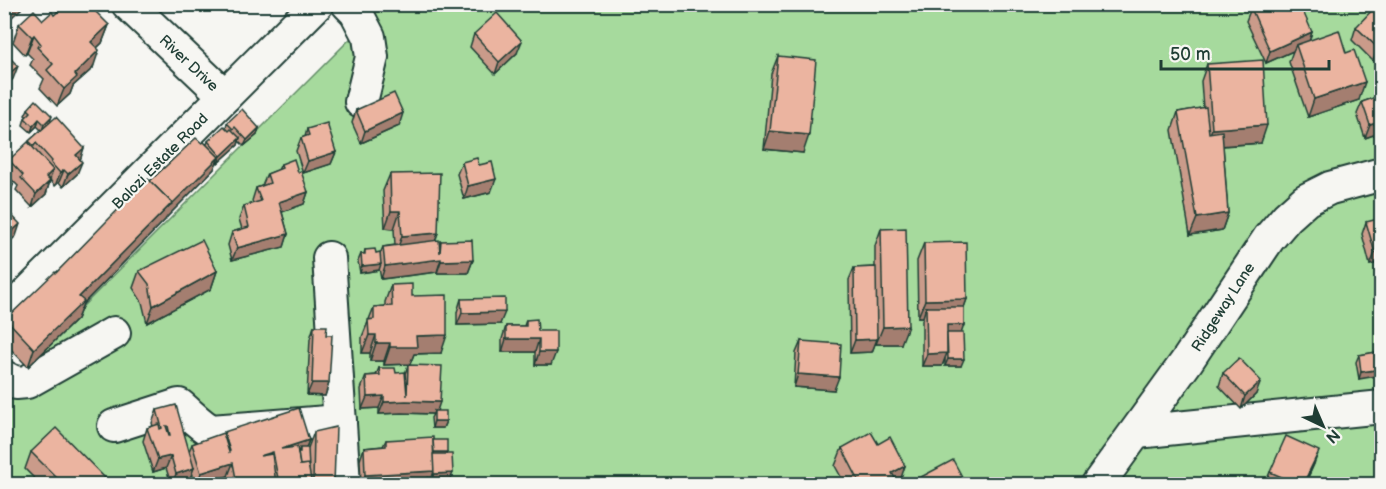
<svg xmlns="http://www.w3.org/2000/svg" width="1386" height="489" font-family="'Balsamiq Sans',sans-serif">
  <rect width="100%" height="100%" fill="#f6f6f2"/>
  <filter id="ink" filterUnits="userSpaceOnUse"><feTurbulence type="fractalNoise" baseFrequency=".0167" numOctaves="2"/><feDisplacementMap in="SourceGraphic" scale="12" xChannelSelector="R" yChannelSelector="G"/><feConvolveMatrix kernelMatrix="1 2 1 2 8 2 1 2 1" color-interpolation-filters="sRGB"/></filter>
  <g filter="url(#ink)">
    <polygon fill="#a6da9d" stroke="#628c68" stroke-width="1.5" points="384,5 1381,5 1381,484 5,484 5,384"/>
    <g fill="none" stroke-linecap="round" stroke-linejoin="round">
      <g stroke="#1f3d34" stroke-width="36">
        <g id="minor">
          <polyline points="128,4 225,96"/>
          <polyline points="348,4 356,12 369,37 372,57 361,102"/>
          <polyline points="329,258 344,484"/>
          <polyline points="4,317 317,4"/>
          <polyline points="4,377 16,383 27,382 114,333"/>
          <path d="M114,426L179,405C190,414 199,424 211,431L340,421"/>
          <polyline points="1137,432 1382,407"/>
          <polyline points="1098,484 1187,361 1269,238 1287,217 1306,200 1330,188 1382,174"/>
        </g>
      </g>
      <use href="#minor" stroke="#f6f6f2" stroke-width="32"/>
    </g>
    <g fill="#ca9b8a" stroke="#1f3d34" stroke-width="1.5" fill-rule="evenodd">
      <polygon points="51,4 82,4 88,11 109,25 102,43 97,48 93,68 73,86 70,94 57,106 40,88 44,79 30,65 33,59 27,53 25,55 13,42 19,24 43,20 54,15 58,12"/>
      <polygon points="1251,8 1312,32 1309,40 1359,100 1308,117 1289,62 1293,51 1266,63 1246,21"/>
      <polygon points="1356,27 1382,52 1373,61 1352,40"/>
      <polygon points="474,34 517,53 495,74 470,47"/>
      <polygon points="778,56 803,153 764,149 771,74"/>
      <polygon points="1207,64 1261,143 1223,146 1228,213 1222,230 1190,235 1172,130 1178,112 1203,108 1201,81"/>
      <polygon points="1382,95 1382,132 1365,138 1357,114 1362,102"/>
      <polygon points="28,109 50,122 80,160 77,174 63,187 59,182 55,186 50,180 50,181 46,194 32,207 16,190 18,186 6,174 5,176 11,191 4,197 4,171 9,160 29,143 29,141 41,130 37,126 31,132 23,125 25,118 27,117 25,115"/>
      <polygon points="356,110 399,126 361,143 352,123"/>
      <polygon points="227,123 259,128 257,135 244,146 239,141 238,145 218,163 217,161 214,169 167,217 165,220 83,304 77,319 28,367 4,342 4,322 6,319 56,273 150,181 202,143 207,144 208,141 226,127"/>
      <polygon points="307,129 336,152 331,164 303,173 296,151 301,138 305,137"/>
      <polygon points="462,162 479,165 491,192 464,199 457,174"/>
      <polygon points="281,164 298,172 308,192 304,204 282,212 288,234 284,247 232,260 228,245 232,232 242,229 239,219 244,206 253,203 252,201 256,188 262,186 267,174 278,170"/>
      <polygon points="390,174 439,245 441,241 473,260 468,273 437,273 437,272 381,279 379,268 379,270 360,273 358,261 361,254 364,254 365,250 380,254 383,247 395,245 394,229 385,228 383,191"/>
      <polygon points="1366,222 1382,262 1370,265 1362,234"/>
      <polygon points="881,229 901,344 876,344 876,341 872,352 850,353 849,280 854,268 875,267 875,246"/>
      <polygon points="924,243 967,299 964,307 961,333 961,366 945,366 945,358 942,366 922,366 922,320 923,317 918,317 917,261"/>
      <polygon points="139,271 217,271 211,289 147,323 142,302 133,288"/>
      <polygon points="391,285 412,296 441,353 414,354 410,364 384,365 384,361 370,361 370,353 362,353 362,337 374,307 385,306 385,302"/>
      <polygon points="461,299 500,324 457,325 457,312"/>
      <polygon points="526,320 538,331 551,365 535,365 535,352 502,352 502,339 506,326 524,326"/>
      <polygon points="314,326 326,335 329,383 325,396 307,395 310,339"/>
      <polygon points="801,341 834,390 794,387 796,353"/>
      <polygon points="1382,351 1359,379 1356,362 1359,355"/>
      <polygon points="408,365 437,411 446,421 443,428 432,428 431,418 433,414 402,413 379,414 379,408 362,409 361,389 366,376 376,375 379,368 396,373 405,374"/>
      <polygon points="1223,373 1256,394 1241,409 1219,386"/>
      <path d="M157,410L189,451L192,444L223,434L224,432L309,440L306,448H308L314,432L334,484H195H196L192,472L189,481L177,484H171L166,468L153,472L143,441L147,428L153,426L152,423ZM228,476L229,481L204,484Z"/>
      <polygon points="386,440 433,441 446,454 450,480 444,480 444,484 361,484 360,460 364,448 383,446"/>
      <polygon points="842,448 899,484 845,484 835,466"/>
      <polygon points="31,452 105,478 102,484 40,484 25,469"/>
      <polygon points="1314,464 1305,484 1265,484 1270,472"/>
    </g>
    <g fill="#a47e70" stroke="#1f3d34" stroke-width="1.5">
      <polygon points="17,4 23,4 21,9 4,24 4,16"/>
      <polygon points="109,25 102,43 85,59 91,42"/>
      <polygon points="1312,32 1308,45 1296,45 1293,51 1266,63 1270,51"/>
      <polygon points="34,35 27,53 25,55 32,37"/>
      <polygon points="522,41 517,53 495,74 499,62"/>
      <polygon points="1382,44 1382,52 1373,61 1378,48"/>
      <polygon points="99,50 93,68 73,86 70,94 57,106 64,89 75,74"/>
      <polygon points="18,66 13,79 4,87 4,78"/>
      <polygon points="1365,82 1359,100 1308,117 1314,99"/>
      <polygon points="403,113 399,126 361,143 365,131"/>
      <polygon points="52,116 50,122 42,131 44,124"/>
      <polygon points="39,119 37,126 31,132 33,126"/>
      <polygon points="1382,121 1382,132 1365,138 1370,125"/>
      <polygon points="1267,125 1261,143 1205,147 1212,129"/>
      <polygon points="259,128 257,135 244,146 247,140"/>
      <polygon points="770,131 809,135 803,153 764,149"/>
      <polygon points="240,138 238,145 218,163 221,156"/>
      <polygon points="84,148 80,161 76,155"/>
      <polygon points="336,152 331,164 303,173 308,161"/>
      <polygon points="219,157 214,169 167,217 165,220 83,304 77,319 28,367 34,349 79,297 172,203"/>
      <polygon points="82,162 77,174 63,187 68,174"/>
      <polygon points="53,170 49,182 46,177"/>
      <polygon points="64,170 59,182 55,186 60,173"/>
      <polygon points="496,179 491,192 464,199 468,186"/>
      <polygon points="50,181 46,194 32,207 36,194"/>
      <polygon points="13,185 11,191 4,197 4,193"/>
      <polygon points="308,192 304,204 274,215 279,202"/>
      <polygon points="391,211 400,211 394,229 385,228"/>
      <polygon points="1228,213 1222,230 1190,235 1197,218"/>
      <polygon points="20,224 16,236 4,247 5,238"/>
      <polygon points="438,233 432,251 396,253 402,236"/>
      <polygon points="288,234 284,247 232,260 237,248"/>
      <polygon points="1382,251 1382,262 1370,265 1375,253"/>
      <polygon points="441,259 437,272 381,279 385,266"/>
      <polygon points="473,260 468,273 437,273 441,261"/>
      <polygon points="381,264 379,270 360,273 362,266"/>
      <polygon points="217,271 211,289 147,323 153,306"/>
      <polygon points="967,299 961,316 926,307 923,317 918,317 925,300"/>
      <polygon points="505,312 500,324 457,325 462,313"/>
      <polygon points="947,325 964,325 960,337 946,337"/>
      <polygon points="908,326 901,344 876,344 883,327"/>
      <polygon points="369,335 376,335 370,353 362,353"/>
      <polygon points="447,335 441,353 414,354 410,364 384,365 390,347 416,336"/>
      <polygon points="506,339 539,339 535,352 502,352"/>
      <polygon points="877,339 872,352 850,353 855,340"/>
      <polygon points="376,343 390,343 384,361 370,361"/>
      <polygon points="539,352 556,352 551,365 535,365"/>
      <polygon points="947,353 942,366 922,366 927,354"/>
      <polygon points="948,359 964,359 961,366 945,366"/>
      <polygon points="1382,369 1382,375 1359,379 1361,372"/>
      <polygon points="798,374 839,377 834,390 794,387"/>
      <polygon points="1261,381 1256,394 1241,409 1245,396"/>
      <polygon points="312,383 329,383 325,396 307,395"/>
      <polygon points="384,396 379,408 362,409 367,397"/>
      <polygon points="406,401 440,402 436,414 434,411 433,414 402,413 379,414 384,402"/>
      <polygon points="434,421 446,421 443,428 432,428"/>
      <polygon points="309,440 304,453 300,452 300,448 297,455 281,449"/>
      <polygon points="1319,451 1314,464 1305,484 1303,484"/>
      <polygon points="434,452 447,452 444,458 433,459"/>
      <polygon points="171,456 166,468 153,472 158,459"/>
      <polygon points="233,463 228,476 201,484 197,484 201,473"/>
      <polygon points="905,466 899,484 897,484 892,473"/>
      <polygon points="194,468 189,481 177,484 172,484 176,474"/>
      <polygon points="434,471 430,484 428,478 425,484 362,484 365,475"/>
      <polygon points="453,473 450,480 431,481 434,474"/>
      <polygon points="311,480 309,484 286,484"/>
    </g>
    <g fill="#ebb4a0" stroke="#1f3d34" stroke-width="1.5" fill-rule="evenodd">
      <polygon points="4,4 17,4 4,16"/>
      <polygon points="61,4 82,4 88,11 92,8 109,25 91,42 99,50 75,74 77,77 64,89 47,70 53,64 37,47 41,44 34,35 32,37 19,24 34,10 43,20 52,12 54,15 63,7"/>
      <polygon points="1259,4 1300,4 1312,32 1270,51 1251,8"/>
      <polygon points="1378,4 1382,4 1382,44 1378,48 1356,27"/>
      <polygon points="497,13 522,41 499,62 474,34"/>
      <polygon points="1339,30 1346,53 1354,50 1365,82 1314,99 1296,45"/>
      <polygon points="4,52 18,66 4,78"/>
      <polygon points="778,56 816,60 809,135 770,131"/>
      <polygon points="1263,60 1267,125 1212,129 1207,64"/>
      <polygon points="394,93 403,113 365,131 356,110"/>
      <polygon points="1382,95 1382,121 1370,125 1362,102"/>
      <polygon points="36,100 52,116 44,124 39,119 33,126 25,118 31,112 28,109"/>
      <polygon points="1206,107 1209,133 1222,131 1228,213 1197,218 1178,112"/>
      <polygon points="242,109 259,128 247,140 235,127 233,129 227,123"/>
      <polygon points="56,117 84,148 76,155 82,162 68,174 64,170 60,173 51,163 52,161 36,143 34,146 29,141"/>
      <polygon points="327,123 336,152 308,161 301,138 309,135 307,129"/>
      <polygon points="224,126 229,131 231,129 240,138 221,156 208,141"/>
      <polygon points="196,138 202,143 204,142 219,157 171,205 172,203 150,181"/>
      <polygon points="28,142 53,170 46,177 50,181 36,194 21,178 23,175 9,160"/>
      <polygon points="477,158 479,165 492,162 496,179 468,186 462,162"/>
      <polygon points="294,159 298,172 301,171 308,192 279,202 288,234 237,248 232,232 249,227 244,206 261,201 256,188 270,183 267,174 282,168 281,164"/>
      <polygon points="440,173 438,233 402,236 400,211 391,211 390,174"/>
      <polygon points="4,176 13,185 4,193"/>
      <polygon points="148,179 172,203 79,297 84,301 34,349 6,319 55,272 56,273"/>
      <polygon points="4,207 20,224 5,238 4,237"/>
      <polygon points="1382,218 1382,251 1375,253 1366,222"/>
      <polygon points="906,228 908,326 883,327 881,229"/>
      <polygon points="202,240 217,271 153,306 149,284 139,271"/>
      <polygon points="439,240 440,253 441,241 472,240 473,260 441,261 441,259 385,266 383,247"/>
      <polygon points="966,242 967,299 925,300 924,243"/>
      <polygon points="375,249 376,253 380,252 381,264 362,266 361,254 365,254 365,250"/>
      <polygon points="876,267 877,339 855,340 854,268"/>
      <polygon points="412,284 412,296 447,295 447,335 416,336 417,347 390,347 390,343 376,343 376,335 369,335 368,320 374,319 374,307 392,306 391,285"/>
      <polygon points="505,298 505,312 462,313 461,299"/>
      <polygon points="926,307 964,307 964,325 947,325 947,353 927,354"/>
      <polygon points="537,319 538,331 556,331 556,352 539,352 539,339 506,339 506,326 526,326 526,320"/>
      <polygon points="314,326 327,326 326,335 332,335 329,383 312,383"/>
      <polygon points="947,333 963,333 964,359 948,359"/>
      <polygon points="801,341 841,344 839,377 798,374"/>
      <polygon points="1382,351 1382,369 1361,372 1359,355"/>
      <polygon points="1239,358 1261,381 1245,396 1223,373"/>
      <polygon points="408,365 442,366 440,402 406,401 384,402 384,396 367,397 366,376 380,375 379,368 395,368 396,373 405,372 407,396"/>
      <path d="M176,405L194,468L176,474L171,456L158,459L147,428L159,424L160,429L162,428L157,410ZM166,426H168L170,435H169Z"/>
      <polygon points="299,408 309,440 281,449 297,447 300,465 308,464 311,480 286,484 279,484 273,452 260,456 272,454 276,484 237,484 233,463 201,473 192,444 223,433 229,452 230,451 224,432"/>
      <rect x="434" y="411" width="12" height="10"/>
      <polygon points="336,427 334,484 313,484 314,432"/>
      <polygon points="56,428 105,478 98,484 63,484 31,452"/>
      <polygon points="871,432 878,444 890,437 905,466 892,473 898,484 852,484 859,481 842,448"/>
      <polygon points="1286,436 1319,451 1303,484 1298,484 1270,472"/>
      <polygon points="433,437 434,471 365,475 364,448 386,446 386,440"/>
      <polygon points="433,440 447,440 447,452 434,452"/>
      <polygon points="300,448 308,448 309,469 308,464 300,465 298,452 300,452"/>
      <polygon points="433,454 452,454 453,473 434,474"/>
      <polygon points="953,460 966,484 908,484"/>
      <polygon points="428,478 444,479 444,484 427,484"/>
      <polygon points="232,481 233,484 195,484"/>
      <polygon points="463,482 463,484 452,484 452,483"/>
    </g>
  </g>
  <g text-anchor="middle" stroke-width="4.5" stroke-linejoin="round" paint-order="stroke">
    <g font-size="15" fill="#1f3d34" stroke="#f6f6f2">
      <text transform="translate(189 63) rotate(43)" y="5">River Drive</text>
      <text transform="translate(160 161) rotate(-45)" y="5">Balozi Estate Road</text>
      <text transform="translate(1223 307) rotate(-57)" y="5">Ridgeway Lane</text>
    </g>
  </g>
  <rect width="1386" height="489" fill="none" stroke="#f6f6f2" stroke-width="24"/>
  <rect x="12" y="12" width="1362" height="465" fill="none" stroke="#1f3d34" stroke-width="2" filter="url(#ink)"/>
  <g transform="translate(1323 426) rotate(136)" stroke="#f6f6f2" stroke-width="4.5" paint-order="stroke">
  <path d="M0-4.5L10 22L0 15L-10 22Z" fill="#1f3d34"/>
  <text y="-9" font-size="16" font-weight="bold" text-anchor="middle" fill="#1f3d34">N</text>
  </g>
  <path d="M1161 60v9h168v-9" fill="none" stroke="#1f3d34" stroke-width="3"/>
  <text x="1170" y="60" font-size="18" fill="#1f3d34" stroke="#f6f6f2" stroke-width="4.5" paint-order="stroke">50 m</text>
</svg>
